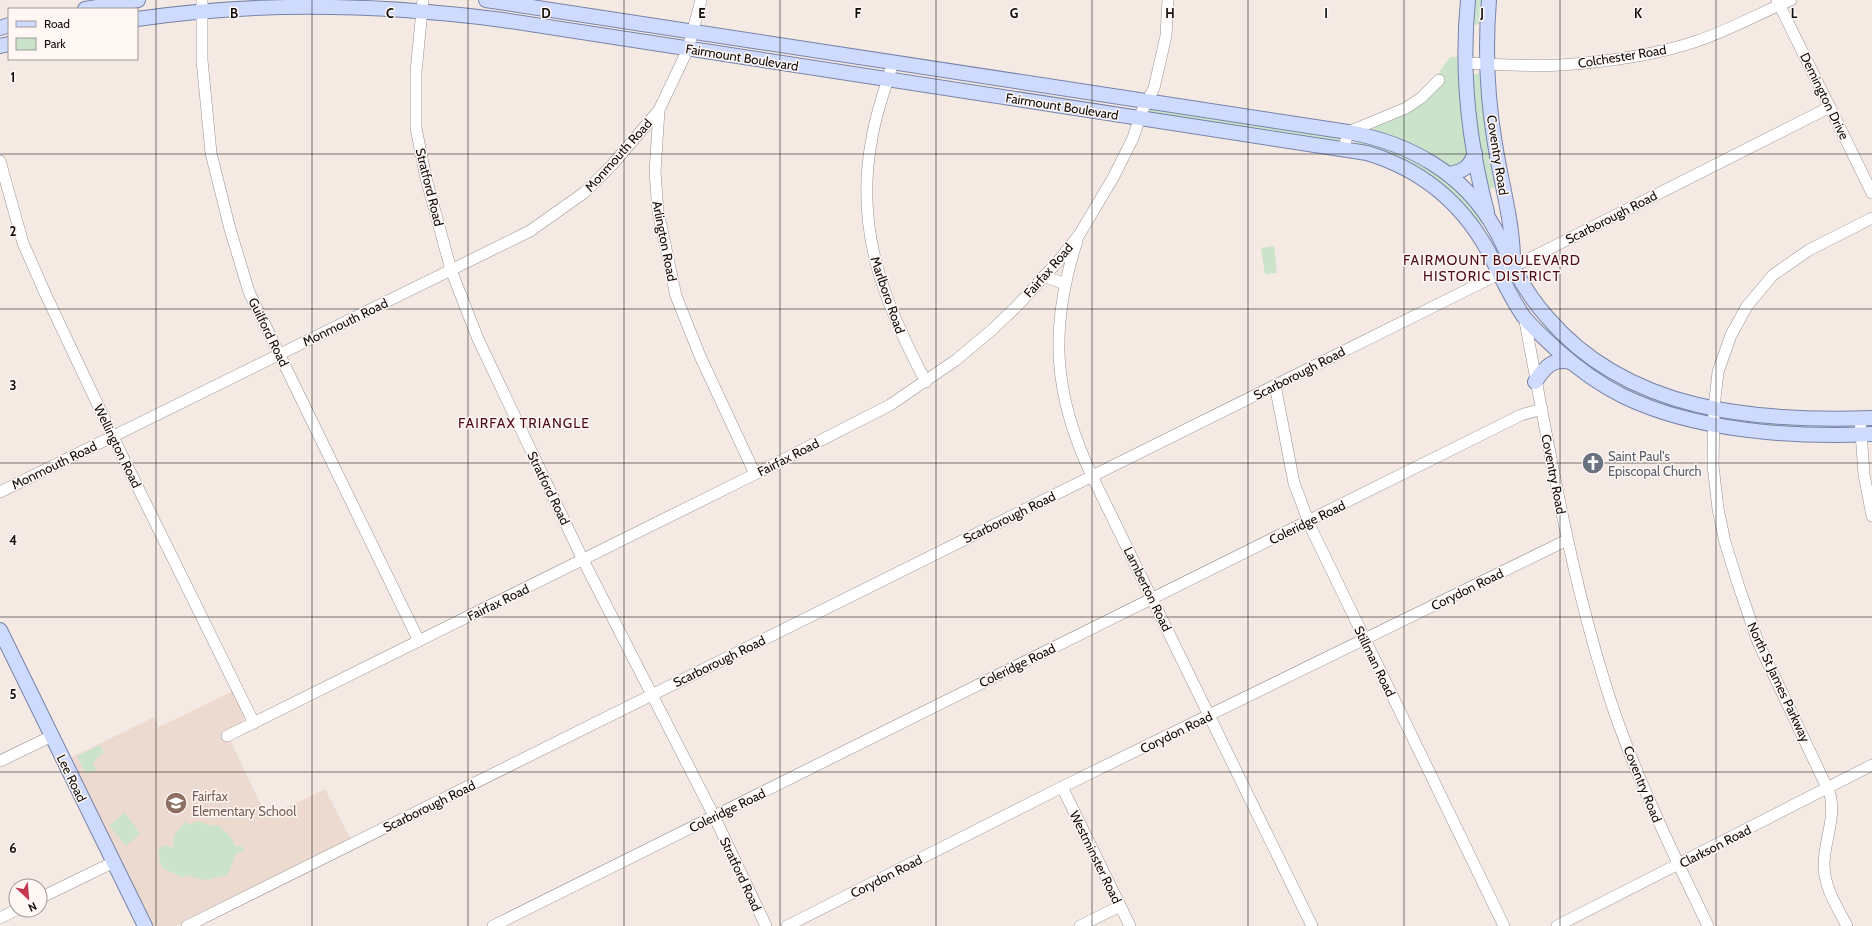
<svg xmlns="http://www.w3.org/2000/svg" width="1872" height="926" font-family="Cabin,sans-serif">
  <rect width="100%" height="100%" fill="#f4e9e3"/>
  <polygon fill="#ecdad1" points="233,691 244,718 230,740 267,817 325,789 351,840 176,926 153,926 70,758 154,717 159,727"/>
  <g fill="#cce3cb">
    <polygon points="1472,0 1483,0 1482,20 1479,24 1475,25 1473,24"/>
    <polygon points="1450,57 1462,57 1470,155 1467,161 1450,167 1379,133 1375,130 1373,127 1393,118 1436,77"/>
    <polygon points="1479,73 1481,75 1497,187 1484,190 1470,79 1473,75"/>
    <polygon points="1148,108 1339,137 1339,141 1334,143 1150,115 1147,111"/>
    <polygon points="1356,139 1405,153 1457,188 1484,223 1478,225 1458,202 1357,146 1355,142"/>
    <polygon points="1274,246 1277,273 1265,274 1261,248"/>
    <polygon points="1549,324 1607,375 1608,379 1604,381 1543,329"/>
    <polygon points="1622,384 1698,409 1696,417 1681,413 1619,388"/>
    <polygon points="1721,416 1852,425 1852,430 1810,431 1721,420"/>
    <polygon points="100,745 104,754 98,756 93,764 96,770 86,774 77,756"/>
    <polygon points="124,812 140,833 126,846 109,825 117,820"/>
    <polygon points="186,821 189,825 198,821 208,825 220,826 233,840 234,846 241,846 245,850 236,854 228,875 205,880 187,875 183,878 162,868 158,853 159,848 165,845 173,848 174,835"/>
  </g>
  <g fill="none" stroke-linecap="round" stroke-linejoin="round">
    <g stroke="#9d938e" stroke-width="12">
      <g id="minor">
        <polyline points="202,0 202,60 211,153 230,229 249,292 419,641"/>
        <polyline points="423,0 416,72 416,128 426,178 451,270 478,339 583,560 714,816 766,926"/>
        <polyline points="701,0 688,49 659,110 655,172 658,211 676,296 700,356 755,474"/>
        <polyline points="1777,0 1872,193"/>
        <path d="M893,62C886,87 876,112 872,138C854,229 884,303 926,382"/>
        <path d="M1466,63C1497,64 1529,67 1560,65C1606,62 1653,56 1697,41C1730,30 1760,13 1791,0"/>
        <polyline points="1344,149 1348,132 1406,108 1421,98 1439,80"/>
        <polyline points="0,161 23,243 45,293 113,437 254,723"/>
        <path d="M1077,241C1049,328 1053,394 1092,476L1312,926"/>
        <polyline points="1044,276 1065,284"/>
        <path d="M1524,316C1549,446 1570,578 1612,705C1638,782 1673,853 1708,926"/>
        <polyline points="1275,385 1294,483 1311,528 1504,926"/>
        <polyline points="1860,418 1864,474 1872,516"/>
        <polyline points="0,492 530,231 585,192 612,165 659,110"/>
        <polyline points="227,736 755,474 890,405 956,360 993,329 1018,305 1060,259 1079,235 1113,178 1133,138 1142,111 1154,88 1166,36 1168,0"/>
        <polyline points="0,761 52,736"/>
        <polyline points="1062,787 1130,926"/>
        <polyline points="40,898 114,862"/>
        <polyline points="0,918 16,910"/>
        <polyline points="187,926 1513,267 1830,107"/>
        <polyline points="493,926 1521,415 1542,409"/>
        <polyline points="787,926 1062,787 1567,540"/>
        <polyline points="1080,926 1120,906"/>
        <polyline points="1557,926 1872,765"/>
        <path d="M1847,926C1837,907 1824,887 1824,865C1824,841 1836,819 1830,794L1758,642L1738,584L1725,542L1718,509L1713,465L1714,408L1718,372L1731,335L1747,306L1773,275L1809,250L1872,218"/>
      </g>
    </g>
    <g stroke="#7783a8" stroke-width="16">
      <g id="major">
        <path d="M486,0L1348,132C1409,143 1464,173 1495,229C1502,241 1507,254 1513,267C1522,284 1534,302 1547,317C1628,412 1755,422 1872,418"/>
        <path d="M1468,0C1461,70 1469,144 1487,212"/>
        <path d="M1489,0C1485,48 1487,96 1495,144C1501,183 1513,222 1513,261"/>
        <polyline points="85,9 138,0"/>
        <path d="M137,19C259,1 381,4 503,20L1367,153C1420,169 1460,201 1487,249C1499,271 1509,296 1524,317C1534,329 1546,340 1557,350C1577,368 1599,384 1623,396C1695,431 1793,438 1872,434"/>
        <polyline points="0,28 9,25"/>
        <polyline points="0,46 9,44"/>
        <path d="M1448,174C1463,172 1470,167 1475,153"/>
        <path d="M1535,382C1545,367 1552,358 1571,362"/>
        <polyline points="0,630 145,926"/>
      </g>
    </g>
    <use href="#minor" stroke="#fff" stroke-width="11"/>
    <use href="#major" stroke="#cfdbfe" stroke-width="14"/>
  </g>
  <path fill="none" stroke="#100d0b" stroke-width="1" stroke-opacity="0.55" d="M156,0V926M312,0V926M468,0V926M624,0V926M780,0V926M936,0V926M1092,0V926M1248,0V926M1404,0V926M1560,0V926M1716,0V926M0,154H1872M0,309H1872M0,463H1872M0,617H1872M0,772H1872"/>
  <defs>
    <g id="church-disc" transform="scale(1.15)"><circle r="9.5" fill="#6b7280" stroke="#fef7f4"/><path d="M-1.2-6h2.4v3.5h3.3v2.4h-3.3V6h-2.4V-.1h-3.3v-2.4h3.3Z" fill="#fff"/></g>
    <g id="school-disc" transform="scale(1.15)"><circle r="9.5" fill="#8d6e63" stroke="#fef7f4"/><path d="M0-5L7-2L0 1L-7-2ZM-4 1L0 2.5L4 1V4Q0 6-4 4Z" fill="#fff"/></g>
  </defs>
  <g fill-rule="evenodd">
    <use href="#church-disc" x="1593" y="463"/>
    <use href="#school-disc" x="176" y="803"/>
  </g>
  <g text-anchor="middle" stroke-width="3" stroke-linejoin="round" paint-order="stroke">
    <g font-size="13" fill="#100d0b" stroke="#fef7f4">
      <text transform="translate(1622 56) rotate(-9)" y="5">Colchester Road</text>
      <text transform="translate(742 57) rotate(9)" y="5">Fairmount Boulevard</text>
      <text transform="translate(1825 96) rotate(64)" y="5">Demington Drive</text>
      <text transform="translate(1062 106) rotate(9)" y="5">Fairmount Boulevard</text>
      <text transform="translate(618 155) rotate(-48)" y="5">Monmouth Road</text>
      <text transform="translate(1498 155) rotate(81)" y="5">Coventry Road</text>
      <text transform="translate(430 187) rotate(76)" y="5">Stratford Road</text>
      <text transform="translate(1611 217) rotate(-27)" y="5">Scarborough Road</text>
      <text transform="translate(665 241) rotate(79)" y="5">Arlington Road</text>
      <text transform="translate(1048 270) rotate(-49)" y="5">Fairfax Road</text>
      <text transform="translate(888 295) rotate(71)" y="5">Marlboro Road</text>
      <text transform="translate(345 322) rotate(-26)" y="5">Monmouth Road</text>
      <text transform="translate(269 332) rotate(64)" y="5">Guilford Road</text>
      <text transform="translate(1299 373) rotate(-27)" y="5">Scarborough Road</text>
      <text transform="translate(118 446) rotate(64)" y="5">Wellington Road</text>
      <text transform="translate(788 457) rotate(-27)" y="5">Fairfax Road</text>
      <text transform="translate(54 465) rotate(-26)" y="5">Monmouth Road</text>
      <text transform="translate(1554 474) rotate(79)" y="5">Coventry Road</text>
      <text transform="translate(549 488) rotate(64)" y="5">Stratford Road</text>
      <text transform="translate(1009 517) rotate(-26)" y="5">Scarborough Road</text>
      <text transform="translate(1307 522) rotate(-26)" y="5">Coleridge Road</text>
      <text transform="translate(1148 589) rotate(64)" y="5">Lamberton Road</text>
      <text transform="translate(1467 589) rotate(-26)" y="5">Corydon Road</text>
      <text transform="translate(498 602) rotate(-26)" y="5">Fairfax Road</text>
      <text transform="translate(719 661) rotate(-26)" y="5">Scarborough Road</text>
      <text transform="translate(1375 661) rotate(64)" y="5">Stillman Road</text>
      <text transform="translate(1017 665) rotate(-26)" y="5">Coleridge Road</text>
      <text transform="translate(1779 682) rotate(65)" y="5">North St James Parkway</text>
      <text transform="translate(1176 732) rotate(-26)" y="5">Corydon Road</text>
      <text transform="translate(72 778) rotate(64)" y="5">Lee Road</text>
      <text transform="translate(1643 784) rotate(68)" y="5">Coventry Road</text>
      <text transform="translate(429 806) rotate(-26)" y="5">Scarborough Road</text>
      <text transform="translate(727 810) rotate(-26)" y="5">Coleridge Road</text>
      <text transform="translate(1715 846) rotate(-27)" y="5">Clarkson Road</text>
      <text transform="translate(1096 857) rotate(64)" y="5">Westminster Road</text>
      <text transform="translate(741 874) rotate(65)" y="5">Stratford Road</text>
      <text transform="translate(886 876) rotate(-27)" y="5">Corydon Road</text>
    </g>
    <g font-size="13" fill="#5b616d" stroke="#fef7f4" text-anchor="start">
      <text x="1608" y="461">Saint Paul's<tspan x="1608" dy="15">Episcopal Church</tspan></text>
    </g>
    <g font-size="13" fill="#785e54" stroke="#fef7f4" text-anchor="start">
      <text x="192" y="801">Fairfax<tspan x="192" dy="15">Elementary School</tspan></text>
    </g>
    <g font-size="14" letter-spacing="1" fill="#4f0918" stroke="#fef7f4">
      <text x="1492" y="265">FAIRMOUNT BOULEVARD<tspan x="1492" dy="16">HISTORIC DISTRICT</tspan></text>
      <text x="524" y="428">FAIRFAX TRIANGLE</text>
    </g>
  </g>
  <g font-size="13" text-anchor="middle" font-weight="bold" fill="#100d0b" stroke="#fef7f4" stroke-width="3" stroke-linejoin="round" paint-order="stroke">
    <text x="234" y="18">B</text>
    <text x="390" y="18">C</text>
    <text x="546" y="18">D</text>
    <text x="702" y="18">E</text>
    <text x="858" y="18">F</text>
    <text x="1014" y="18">G</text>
    <text x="1170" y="18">H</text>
    <text x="1326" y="18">I</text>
    <text x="1482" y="18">J</text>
    <text x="1638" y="18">K</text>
    <text x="1794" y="18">L</text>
    <text x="13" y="82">1</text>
    <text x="13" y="236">2</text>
    <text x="13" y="390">3</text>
    <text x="13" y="545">4</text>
    <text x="13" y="699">5</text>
    <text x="13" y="853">6</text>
  </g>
  <rect x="8" y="8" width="130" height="52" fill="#fef7f4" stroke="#9f9997"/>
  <rect x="16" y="21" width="20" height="6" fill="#cfdbfe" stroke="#9f9997"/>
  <text x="44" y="28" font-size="12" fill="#100d0b">Road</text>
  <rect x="16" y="38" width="20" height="12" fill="#cce3cb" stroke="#9f9997"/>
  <text x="44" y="48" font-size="12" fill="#100d0b">Park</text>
  <g transform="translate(28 898) rotate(154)"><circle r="19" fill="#fef7f4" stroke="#9f9997"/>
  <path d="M0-3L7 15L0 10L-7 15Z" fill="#c63550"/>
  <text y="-6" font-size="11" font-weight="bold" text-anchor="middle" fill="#100d0b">N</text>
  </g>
</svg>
